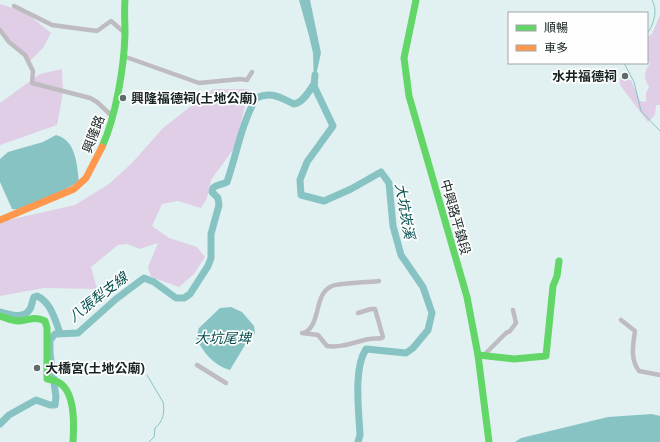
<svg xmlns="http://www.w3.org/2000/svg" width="660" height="442" font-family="'IBM Plex Sans','Noto Sans TC',sans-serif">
  <rect width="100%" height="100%" fill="#e1f1f1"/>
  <g fill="#e0cee6">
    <polygon points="0,4 25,12 51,33 43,48 29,62 0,29"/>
    <path d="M660,15V105H656L655,115L648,122L620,85V79L631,80L640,101L646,102V93L649,87C644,79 643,71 650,64L647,59V37L652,34Z"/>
    <polygon points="62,69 63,92 57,125 0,145 0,103 40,74"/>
    <polygon points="213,89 249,89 235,147 211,180 207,198 201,208 178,201 162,204 152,226 169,238 197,247 205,257 194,274 179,287 151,277 148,267 158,243 140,249 127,244 118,245 91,267 97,289 44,288 0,296 0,222 75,205 109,184 132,163 163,128"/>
  </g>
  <g fill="#87c3c3">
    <polygon points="299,0 310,0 321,53 314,84 313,53 309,36"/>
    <path d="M56,135C76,140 77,164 79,182L24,210L12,209L0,182V159L8,152L43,142Z"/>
    <path d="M231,307L242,312L254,326L255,333L252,338L245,345L230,370C214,366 203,352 196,338L199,328L220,308Z"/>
    <polygon points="652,414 660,416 660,442 515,442 521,438 608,417"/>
  </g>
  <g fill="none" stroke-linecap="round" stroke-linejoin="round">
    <g stroke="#87c3c3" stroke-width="1">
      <path d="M647,32L649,31C654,22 658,10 652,0"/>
      <polyline points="624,63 634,82 641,111 660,131"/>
      <path d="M147,375L163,402C165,412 163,422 155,428L154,437L149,442"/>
    </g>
    <g stroke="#87c3c3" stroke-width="7">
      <path d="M315,75L314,86L333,126L307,162L300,180L301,195L324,201L351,189L381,172L389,183L393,226L401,255L423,287L432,313L428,330L413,348L406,353L366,349C353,369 359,411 360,435L358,442"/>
      <path d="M0,312C9,314 24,320 30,309C32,306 32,301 34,297L37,296C51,302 55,320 60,333"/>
      <path d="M0,424L9,415L36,400L50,405H55L56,397L50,353V340L55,334L78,333L116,299L144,278L154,282L176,298H184L190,294L208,266L211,258V234L219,205L218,198L212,192L213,188C217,184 222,185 227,182C237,153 241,125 256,98C271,91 279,97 294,104C303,103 309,91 314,84"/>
    </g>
    <g stroke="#bebbc1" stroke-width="4.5">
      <polyline points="14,6 52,25 97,31 111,21 125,33"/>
      <polyline points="0,30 9,42 25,55 33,71 32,83 90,98 97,102 112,116"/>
      <polyline points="123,56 199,83 240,79 247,80 252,72"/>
      <path d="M621,320L635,331C633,345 630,359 639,371L660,375"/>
      <path d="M302,333L318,335L327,346C342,348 354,342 369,339C373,338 377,339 382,338L383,337L375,309H371L358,313"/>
      <path d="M304,333C322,324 313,294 332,286C338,283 371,282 379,281"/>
      <polyline points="484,355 506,333 510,331 516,323 513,310"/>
      <polyline points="197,365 226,383"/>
    </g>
    <g stroke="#63d668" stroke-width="7">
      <polyline points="416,0 404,58 409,96 467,297 478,355 489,442"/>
      <path d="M102,147C116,116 124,68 125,34C125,22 124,11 125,0"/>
      <path d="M0,316C6,318 12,321 19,321C30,320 34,316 45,321L47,328V379C50,380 54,380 56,381C76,389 74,425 73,442"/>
      <polyline points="478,355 514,359 546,356 553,286 557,276 559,261"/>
    </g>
    <polyline stroke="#ff974d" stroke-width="7" points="0,220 74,189 86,178 102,147"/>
  </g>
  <g fill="#5e6b6b" stroke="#fefefe" stroke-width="1.5">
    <circle cx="625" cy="76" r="4"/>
    <circle cx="123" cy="98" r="4"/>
    <circle cx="37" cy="368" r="4"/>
  </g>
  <g text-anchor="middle" stroke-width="3.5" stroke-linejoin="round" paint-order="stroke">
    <g font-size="13" font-weight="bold" fill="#182323" stroke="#fefefe" text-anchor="start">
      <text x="617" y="81" text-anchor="end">水井福德祠</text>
      <text x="131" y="103">興隆福德祠(土地公廟)</text>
      <text x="45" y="373">大橋宮(土地公廟)</text>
    </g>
    <g font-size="13" fill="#182323" stroke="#fefefe">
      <text transform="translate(93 134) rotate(-69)" y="5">興隆路</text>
      <text transform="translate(456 217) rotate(74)" y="5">中興路平鎮段</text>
    </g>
    <g font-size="14" font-style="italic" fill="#004c4c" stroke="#fefefe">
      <text transform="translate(405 211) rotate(80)" y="5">大坑崁溪</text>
      <text transform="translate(98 297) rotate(-38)" y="5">八張犁支線</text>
      <text x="223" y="343">大坑尾埤</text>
    </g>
  </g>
  <rect x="508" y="12" width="140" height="52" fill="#fefefe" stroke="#a2a6a6"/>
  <rect x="516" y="25" width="20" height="6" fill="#63d668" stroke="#a2a6a6"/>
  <text x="544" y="32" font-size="12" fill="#182323">順暢</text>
  <rect x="516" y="45" width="20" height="6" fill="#ff974d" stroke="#a2a6a6"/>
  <text x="544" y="52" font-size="12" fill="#182323">車多</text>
</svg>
